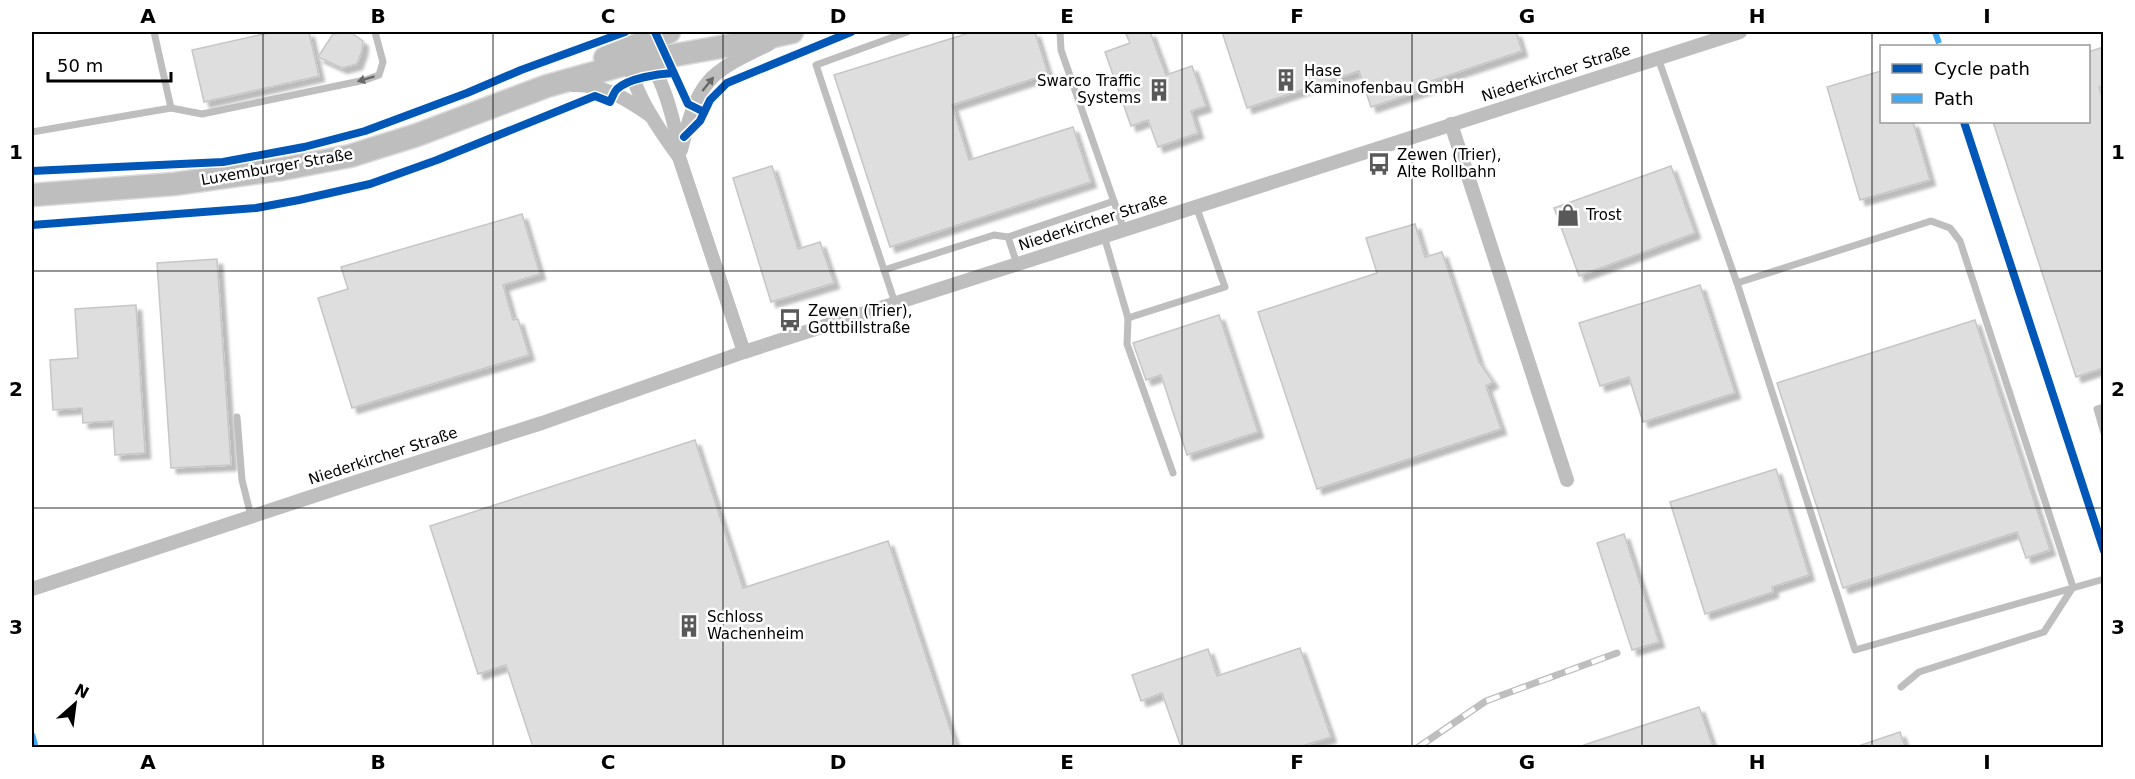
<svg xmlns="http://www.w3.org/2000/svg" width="2135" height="779" font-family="'DejaVu Sans',sans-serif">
  <defs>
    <filter id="shadow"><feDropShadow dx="5.5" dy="5.5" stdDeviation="1.5" flood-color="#0004"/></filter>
  </defs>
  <rect width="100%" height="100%" fill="#fff"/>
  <g fill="#dedede" stroke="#c6c6c6" stroke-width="1.5" filter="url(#shadow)">
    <polygon points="273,32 309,32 319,76 204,102 192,50"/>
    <polygon points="350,32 363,41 362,50 357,64 342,68 318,57 333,34"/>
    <polygon points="972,32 1035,32 1048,74 952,105 969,160 1073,127 1091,182 890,247 834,75"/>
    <polygon points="1125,32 1150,32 1166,75 1192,66 1206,106 1191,111 1198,133 1158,147 1148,120 1131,126 1105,52 1130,43"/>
    <polygon points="1222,32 1516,32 1522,51 1431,81 1432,87 1371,107 1359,71 1247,108"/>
    <polygon points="2103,47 2103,86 2099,87 2103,100 2103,368 2076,377 1993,122 2088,122 2088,52"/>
    <polygon points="1881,71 1881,122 1913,122 1930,180 1860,200 1827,87"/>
    <polygon points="772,166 798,249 820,242 834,283 771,302 733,178"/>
    <polygon points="1671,166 1695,233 1579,276 1554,208"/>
    <polygon points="522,214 540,274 503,285 513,320 518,319 529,355 352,408 318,298 348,289 341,267"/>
    <polygon points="1415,224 1425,257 1442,252 1479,362 1493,382 1486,386 1501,429 1317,489 1258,312 1377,273 1366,238"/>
    <polygon points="217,259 231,465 171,468 157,263"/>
    <polygon points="1700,285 1735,393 1643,422 1629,377 1600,386 1579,323"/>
    <polygon points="136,305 145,453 115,455 113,421 83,423 82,408 53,410 50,360 78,358 75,309"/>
    <polygon points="1219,315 1258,432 1187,455 1161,375 1146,380 1133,343"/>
    <polygon points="1975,320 2050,550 2026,558 2017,532 1843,588 1777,383"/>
    <polygon points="695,440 743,588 888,541 956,747 533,747 506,665 478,674 430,526"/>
    <polygon points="1776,469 1809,575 1772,587 1773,592 1705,614 1670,502"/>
    <polygon points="1624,534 1659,642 1632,650 1597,543"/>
    <polygon points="1300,648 1331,737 1299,747 1181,747 1162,693 1141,701 1132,675 1208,649 1217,676"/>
    <polygon points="1699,707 1713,747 1585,747 1584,745"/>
    <polygon points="1900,732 1905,747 1861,747 1861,745"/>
  </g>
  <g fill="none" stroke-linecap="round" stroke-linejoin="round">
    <g stroke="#dbdbdb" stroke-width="25">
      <g id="primary">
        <polyline points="605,58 669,32"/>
        <polyline points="32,195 174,184 282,169 350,156 417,135 547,86 630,63 743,43 792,32"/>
      </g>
    </g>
    <g stroke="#bebebe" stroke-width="7">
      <polyline points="154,32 171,108"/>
      <polyline points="1060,32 1061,50 1124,230"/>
      <polyline points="1658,58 1737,283 1855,650 2104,579"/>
      <polyline points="32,132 171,108 202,114 365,80 379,75 383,62 375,32"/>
      <polyline points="1104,236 1128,318 1127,344 1173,473"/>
      <polyline points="1008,237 1114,201"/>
      <polyline points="884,270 994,235 1008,237 1017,264"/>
      <polyline points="1737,283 1931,221 1950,228 1960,241 2073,587 2044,632 1919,672 1901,687"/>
      <polyline points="895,303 816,65 907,32"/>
      <polyline points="1128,318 1225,287 1196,206"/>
      <polyline points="2104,407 2097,409 2104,433"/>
      <polyline points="237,417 242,480 251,516"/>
    </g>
    <g stroke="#bebebe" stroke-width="14">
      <path d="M645,55C664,79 677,127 679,157"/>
      <path d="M630,58C629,88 662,134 679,157L744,352"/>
      <path d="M573,85C603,84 627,99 651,116"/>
      <polyline points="1451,124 1567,480"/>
      <path d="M681,150C687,127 693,99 709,81C724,64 750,54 769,44"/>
      <polyline points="32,589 359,481 542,423 744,352 1740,32"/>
    </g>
    <use href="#primary" stroke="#bebebe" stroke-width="22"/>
    <g stroke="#bebebe" stroke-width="7">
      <polyline id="rail" points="1417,748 1486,701 1617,653"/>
    </g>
    <use href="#rail" stroke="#fff" stroke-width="4.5" stroke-dasharray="14" stroke-linecap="butt"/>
    <g stroke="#3fa9f5" stroke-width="6" stroke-dasharray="12 6" stroke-linecap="butt">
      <polyline points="1935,32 1940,46"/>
      <polyline points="32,734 36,748"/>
    </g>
    <g stroke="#fff" stroke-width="11">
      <g id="cycleway">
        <polyline points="655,32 688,104 704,112"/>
        <polyline points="1964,122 2104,551"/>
        <polyline points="684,137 700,121 710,100 727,83 851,32"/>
        <polyline points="32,171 223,162 304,147 365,131 467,93 521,70 625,32"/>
        <path d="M32,225L256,208L299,200L370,184L437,160L595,96L610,102C612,98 614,92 617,89C629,78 658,74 673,73"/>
      </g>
    </g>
    <use href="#cycleway" stroke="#0057b8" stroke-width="8"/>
  </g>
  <defs><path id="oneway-solid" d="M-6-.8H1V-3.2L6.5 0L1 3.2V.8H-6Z" transform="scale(1.5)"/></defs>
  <g fill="#686868">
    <use href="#oneway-solid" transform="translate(366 79) rotate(163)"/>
    <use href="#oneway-solid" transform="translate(708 84) rotate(-51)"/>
  </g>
  <path fill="none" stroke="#000" stroke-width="1.5" stroke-opacity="0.55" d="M263,32V748M493,32V748M723,32V748M953,32V748M1182,32V748M1412,32V748M1642,32V748M1872,32V748M32,271H2104M32,508H2104"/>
  <defs>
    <g id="building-bare" transform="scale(1.8)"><path d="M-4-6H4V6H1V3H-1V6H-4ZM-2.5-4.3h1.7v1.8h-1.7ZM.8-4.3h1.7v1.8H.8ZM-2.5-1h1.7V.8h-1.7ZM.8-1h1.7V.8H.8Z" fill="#595959" stroke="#fff" stroke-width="2.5" paint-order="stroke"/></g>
    <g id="bus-bare" transform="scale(1.8)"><path d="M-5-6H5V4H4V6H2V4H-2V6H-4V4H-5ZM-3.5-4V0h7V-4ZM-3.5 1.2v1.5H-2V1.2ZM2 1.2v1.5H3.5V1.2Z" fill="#595959" stroke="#fff" stroke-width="2.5" paint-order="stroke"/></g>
    <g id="shop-bare" transform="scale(1.8)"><path d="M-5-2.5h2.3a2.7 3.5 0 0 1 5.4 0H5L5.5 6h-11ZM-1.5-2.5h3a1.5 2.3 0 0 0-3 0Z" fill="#595959" stroke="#fff" stroke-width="2.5" paint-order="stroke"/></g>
  </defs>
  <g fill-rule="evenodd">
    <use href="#building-bare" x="1286" y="80"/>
    <use href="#building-bare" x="1159" y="90"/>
    <use href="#bus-bare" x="1379" y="164"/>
    <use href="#shop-bare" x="1568" y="215"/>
    <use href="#bus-bare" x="790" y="320"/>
    <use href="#building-bare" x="689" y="626"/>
  </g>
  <g text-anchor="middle" stroke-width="5" stroke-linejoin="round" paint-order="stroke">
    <g font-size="15" fill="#000" stroke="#fff" text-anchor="start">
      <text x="1304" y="76">Hase<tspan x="1304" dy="17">Kaminofenbau GmbH</tspan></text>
      <text x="1141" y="86" text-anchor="end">Swarco Traffic<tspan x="1141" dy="17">Systems</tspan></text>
      <text x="1397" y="160">Zewen (Trier),<tspan x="1397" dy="17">Alte Rollbahn</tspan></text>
      <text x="1586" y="220">Trost</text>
      <text x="808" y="316">Zewen (Trier),<tspan x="808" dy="17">Gottbillstraße</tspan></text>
      <text x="707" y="622">Schloss<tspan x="707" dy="17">Wachenheim</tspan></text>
    </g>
    <g font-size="15" fill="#000" stroke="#fff">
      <text transform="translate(1556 73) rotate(-18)" y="5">Niederkircher Straße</text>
      <text transform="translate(277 167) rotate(-10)" y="5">Luxemburger Straße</text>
      <text transform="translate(1093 222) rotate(-18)" y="5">Niederkircher Straße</text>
      <text transform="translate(383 456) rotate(-18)" y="5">Niederkircher Straße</text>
    </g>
  </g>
  <rect width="2135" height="779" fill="none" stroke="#ffffff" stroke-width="66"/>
  <rect x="1880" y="45" width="210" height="78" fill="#ffffff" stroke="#999999" stroke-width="1.5"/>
  <rect x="1892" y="64" width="30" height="9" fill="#0057b8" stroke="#999999" stroke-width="1.5"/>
  <text x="1934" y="75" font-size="18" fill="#000000">Cycle path</text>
  <rect x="1892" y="94" width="30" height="9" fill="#3fa9f5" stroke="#999999" stroke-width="1.5"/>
  <text x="1934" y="105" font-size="18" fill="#000000">Path</text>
  <g transform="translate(75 704) rotate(28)" stroke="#ffffff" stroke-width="4.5" paint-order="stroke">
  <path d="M0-4.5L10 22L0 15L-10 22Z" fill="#000000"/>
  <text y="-9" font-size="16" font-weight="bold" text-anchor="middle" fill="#000000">N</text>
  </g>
  <path d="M48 72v9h123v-9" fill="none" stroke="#000000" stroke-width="3"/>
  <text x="57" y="72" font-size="18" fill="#000000" stroke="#ffffff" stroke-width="4.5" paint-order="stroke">50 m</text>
  <rect x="33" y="33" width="2069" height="713" fill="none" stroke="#000" stroke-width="2"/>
  <g font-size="20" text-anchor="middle" font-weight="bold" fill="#000">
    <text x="148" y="23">A</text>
    <text x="378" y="23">B</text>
    <text x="608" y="23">C</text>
    <text x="838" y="23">D</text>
    <text x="1067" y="23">E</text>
    <text x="1297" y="23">F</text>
    <text x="1527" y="23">G</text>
    <text x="1757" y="23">H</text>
    <text x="1987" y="23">I</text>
    <text x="16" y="159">1</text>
    <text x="2118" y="159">1</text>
    <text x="16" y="396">2</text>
    <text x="2118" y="396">2</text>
    <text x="16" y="634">3</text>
    <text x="2118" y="634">3</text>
    <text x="148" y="769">A</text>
    <text x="378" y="769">B</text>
    <text x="608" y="769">C</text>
    <text x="838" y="769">D</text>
    <text x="1067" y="769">E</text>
    <text x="1297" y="769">F</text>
    <text x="1527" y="769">G</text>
    <text x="1757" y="769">H</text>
    <text x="1987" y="769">I</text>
  </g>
</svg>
